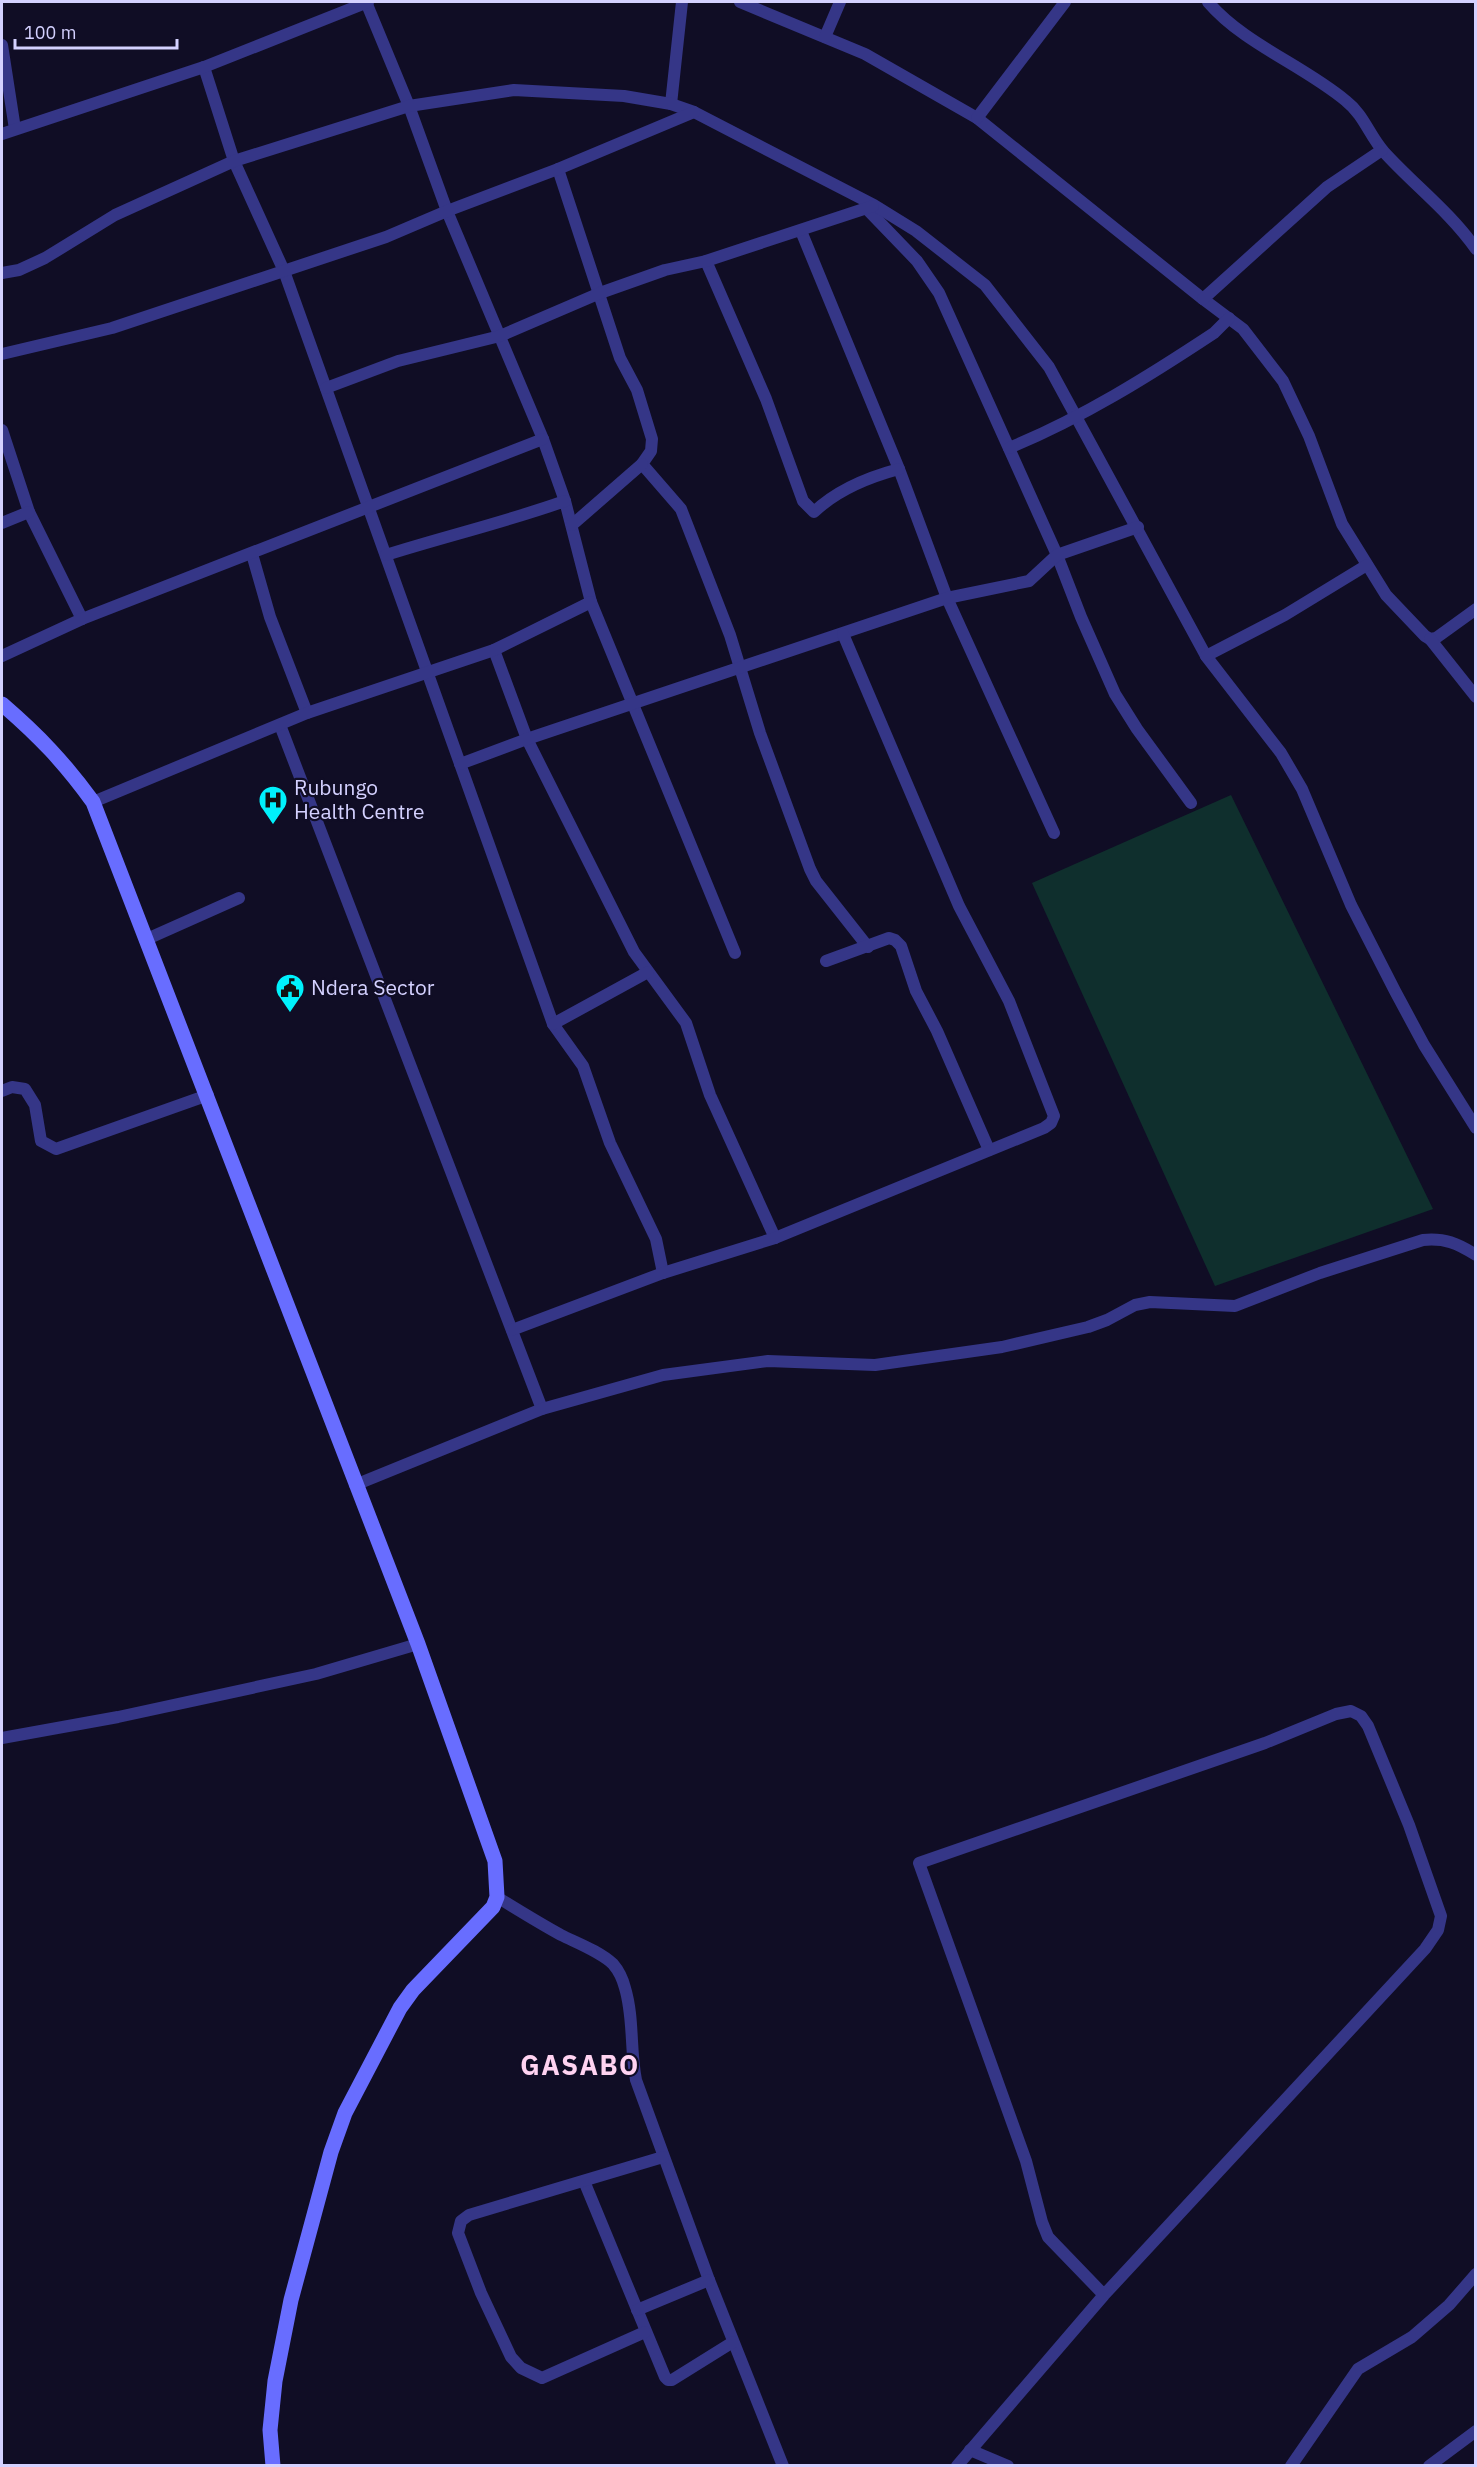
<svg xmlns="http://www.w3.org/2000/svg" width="1477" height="2467" font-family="'IBM Plex Sans',sans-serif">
  <rect width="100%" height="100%" fill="#100d25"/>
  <polygon fill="#0f2f2d" points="1231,795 1433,1209 1215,1286 1032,883"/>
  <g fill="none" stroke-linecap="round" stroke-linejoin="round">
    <g stroke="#353687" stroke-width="12">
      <polyline points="366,2 409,106 447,211 543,439 565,501 591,602 735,953"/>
      <polyline points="740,2 865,54 977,118 1203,299 1243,329 1283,381 1309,436 1342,524 1386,595 1425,636 1430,639 1436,638 1476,609"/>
      <path d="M1208,2C1244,44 1303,65 1346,101C1364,115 1369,135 1384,152C1414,185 1450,212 1476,249"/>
      <polyline points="825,37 840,2"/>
      <polyline points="2,45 15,129"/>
      <polyline points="204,67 234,161 284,271 553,1024 583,1066 610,1143 656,1239 663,1273"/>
      <polyline points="671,104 682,2"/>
      <polyline points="977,118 1065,2"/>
      <polyline points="2,134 204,67 368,2"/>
      <polyline points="558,169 620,358 637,390 652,439 651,451 642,464 681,509 730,635 760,733 810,869 816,881 868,947"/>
      <polyline points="866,208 917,261 939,293 1057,555 1081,617 1115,694 1137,729 1191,803"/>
      <polyline points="801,231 899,469 947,598 1054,833"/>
      <path d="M706,261L766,399L803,501L814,512C837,490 869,477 899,469"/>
      <polyline points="2,273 19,270 45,258 115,215 234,161 409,106 514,90 624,96 671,104 694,112 874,205 916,231 985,285 1049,367 1206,656 1281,753 1302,789 1351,905 1395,991 1424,1045 1476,1128"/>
      <polyline points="1203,299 1327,187 1382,150"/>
      <polyline points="2,354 112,328 386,237 447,211 558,169 694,112"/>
      <polyline points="326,388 398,361 500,336 600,293 665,270 706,261 873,206"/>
      <polyline points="2,430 29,512 82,619"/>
      <path d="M1009,448C1082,418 1149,376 1214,333L1229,318"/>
      <polyline points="2,523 29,512"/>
      <polyline points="572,525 642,464"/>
      <polyline points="252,554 270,617 307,713"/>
      <path d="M386,555C446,536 506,522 565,501"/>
      <polyline points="1430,639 1476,697"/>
      <polyline points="494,650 527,739 634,952 686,1023 710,1095 775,1238"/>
      <polyline points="2,656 82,619 543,439"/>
      <polyline points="1206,656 1285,615 1367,565"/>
      <polyline points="280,725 542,1409"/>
      <polyline points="460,764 527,739 947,598 1029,581 1057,555 1138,527"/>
      <polyline points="93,802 307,713 494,650 591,602"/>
      <polyline points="147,939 239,898"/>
      <polyline points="826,961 889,938 895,940 901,946 916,991 937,1031 989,1150"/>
      <polyline points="553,1024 648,972"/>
      <polyline points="2,1091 12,1087 25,1089 35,1105 41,1141 56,1149 208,1095"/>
      <polyline points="512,1330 663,1273 775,1238 1044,1128 1051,1123 1054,1116 1009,1001 959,906 843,634"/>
      <path d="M355,1485L542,1409L663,1375L768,1361L875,1365L1002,1347L1088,1327L1107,1320L1135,1305L1150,1302L1235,1306L1320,1273L1423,1240C1445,1238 1457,1243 1476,1255"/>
      <polyline points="2,1738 118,1717 316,1674 418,1644"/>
      <path d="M497,1897C518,1910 539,1923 561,1935C577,1943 599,1951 613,1964C619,1971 623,1980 625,1988C634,2018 630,2050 636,2080L709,2280L783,2466"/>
      <polyline points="584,2181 665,2377 668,2380 672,2380 733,2342"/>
      <polyline points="637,2310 709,2280"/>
      <polyline points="645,2332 542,2378 521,2368 511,2357 481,2293 458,2233 461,2221 469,2215 663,2157"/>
      <polyline points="970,2450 1008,2466"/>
      <polyline points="957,2466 1104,2295 1425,1949 1438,1930 1441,1916 1409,1825 1368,1726 1361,1716 1351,1711 1336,1714 1265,1743 919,1863 1026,2161 1042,2222 1048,2237 1104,2295"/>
      <polyline points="1291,2466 1358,2369 1412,2337 1449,2305 1476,2274"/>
      <polyline points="1429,2466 1476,2431"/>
    </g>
    <path stroke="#686dff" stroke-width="15" d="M2,704C39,736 64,762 93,802L418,1644L495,1861L497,1897L493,1907L413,1990L400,2008L345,2113L331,2152L291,2300L275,2381L270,2430L273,2466"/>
  </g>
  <defs>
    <g id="hospital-pin" transform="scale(1.5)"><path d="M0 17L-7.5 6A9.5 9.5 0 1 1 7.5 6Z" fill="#00f1fc" stroke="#100d25"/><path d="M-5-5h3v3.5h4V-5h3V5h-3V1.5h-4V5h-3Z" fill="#111"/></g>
    <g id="civic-pin" transform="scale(1.5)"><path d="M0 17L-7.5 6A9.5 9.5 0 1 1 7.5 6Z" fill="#00f1fc" stroke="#100d25"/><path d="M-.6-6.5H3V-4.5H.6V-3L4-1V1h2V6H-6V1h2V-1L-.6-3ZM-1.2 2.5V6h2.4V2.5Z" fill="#111"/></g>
  </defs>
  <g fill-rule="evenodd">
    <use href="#hospital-pin" x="273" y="800"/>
    <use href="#civic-pin" x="290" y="988"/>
  </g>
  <g text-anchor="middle" stroke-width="4.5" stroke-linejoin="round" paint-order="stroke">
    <g font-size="21" fill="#d4d1ff" stroke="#100d25" text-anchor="start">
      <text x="294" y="795">Rubungo<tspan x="294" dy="24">Health Centre</tspan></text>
      <text x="311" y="995">Ndera Sector</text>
    </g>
    <g font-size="27" font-weight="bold" letter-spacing="1.5" fill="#ffd3f1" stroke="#100d25">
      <text x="580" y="2075">GASABO</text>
    </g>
  </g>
  <rect width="1477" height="2467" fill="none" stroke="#d4d1ff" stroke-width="6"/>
  <path d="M15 39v9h162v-9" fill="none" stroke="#d4d1ff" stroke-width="3"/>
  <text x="24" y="39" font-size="18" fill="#d4d1ff" stroke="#100d25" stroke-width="4.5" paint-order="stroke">100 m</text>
</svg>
